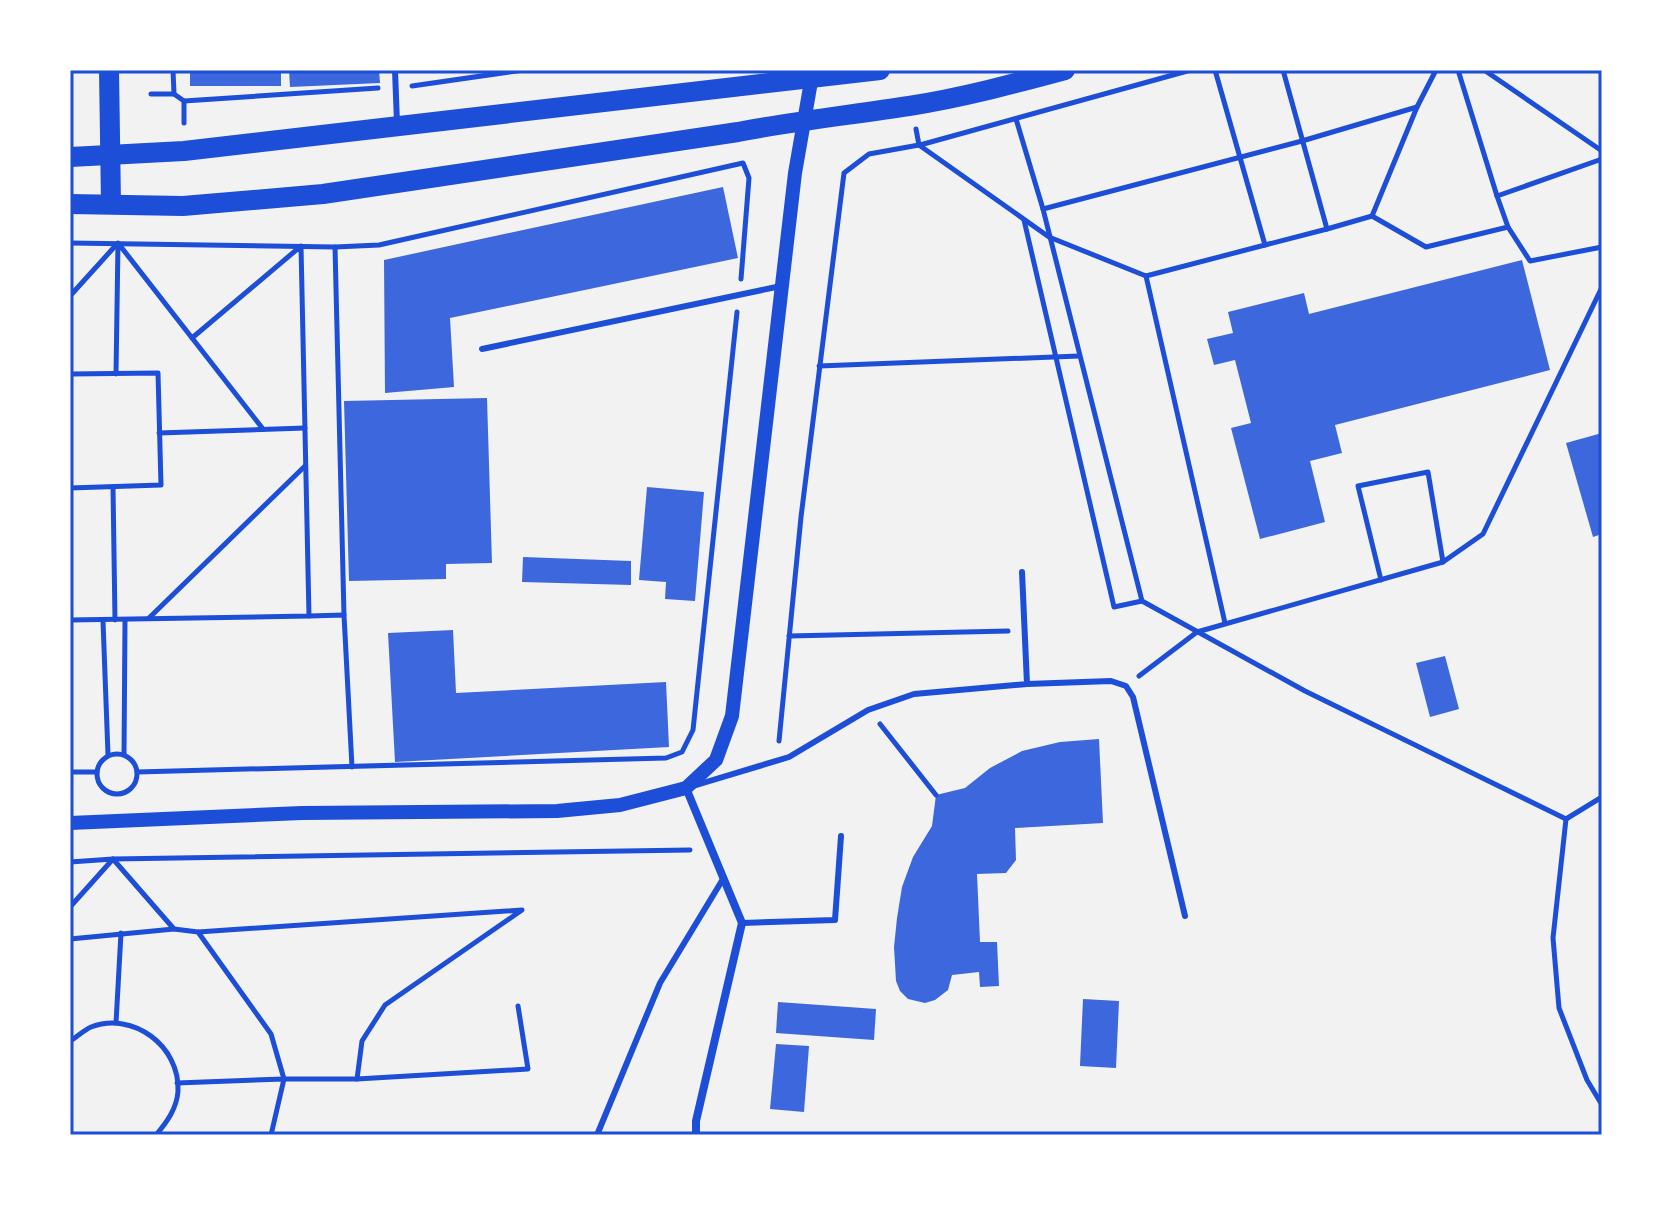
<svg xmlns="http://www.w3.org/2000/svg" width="1672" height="1205" font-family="Ubuntu,sans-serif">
  <rect width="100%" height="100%" fill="#f2f2f2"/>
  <g fill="#3d67dc">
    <rect x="190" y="70" width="91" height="16"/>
    <polygon points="289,70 379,70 380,83 290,87"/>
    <polygon points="723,187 738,258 450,318 454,387 385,393 384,260"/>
    <polygon points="1522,260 1550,370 1335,425 1342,453 1310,461 1325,522 1260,539 1231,428 1251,423 1235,360 1214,365 1207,339 1233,333 1228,312 1304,293 1309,314"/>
    <polygon points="487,398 492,563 446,564 446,579 349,581 344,401"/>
    <polygon points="1602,433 1602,534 1593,537 1566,443"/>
    <polygon points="647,487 704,492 695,601 665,599 666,582 639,580"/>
    <polygon points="523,557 631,561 631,585 522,582"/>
    <polygon points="453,630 456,693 666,682 669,747 395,762 388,633"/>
    <polygon points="1445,656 1459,709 1430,717 1416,663"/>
    <polygon points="1099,739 1103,823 1015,828 1016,860 1006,873 977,874 980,942 997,942 999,986 980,987 979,972 952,975 948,990 935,1000 925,1003 908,999 900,991 896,981 894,947 897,918 902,887 913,857 932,826 936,795 965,788 990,768 1022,751 1060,742"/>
    <polygon points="1083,999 1119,1001 1116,1068 1080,1066"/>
    <polygon points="778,1002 876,1009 874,1040 776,1033"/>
    <polygon points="776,1044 809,1046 804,1112 770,1109"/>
  </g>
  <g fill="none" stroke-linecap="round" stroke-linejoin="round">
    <g stroke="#1d4ed8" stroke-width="5">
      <polyline points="1458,70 1497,196"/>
      <polyline points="1484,70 1602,151"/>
      <polyline points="412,86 523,70"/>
      <polyline points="151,94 174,94 173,70"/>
      <polyline points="174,94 184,101 378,88"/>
      <polyline points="1016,119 1043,209 1142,601 1305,691 1566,819 1553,938 1559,1008 1587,1080 1602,1105"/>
      <polyline points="184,123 184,101"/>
      <polyline points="919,145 1049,237 1146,276 1265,245 1215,70"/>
      <polyline points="920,145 1191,70"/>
      <polyline points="1043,209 1302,141 1417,107"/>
      <polyline points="1372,216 1426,247 1508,227 1530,261 1602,247"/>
      <polyline points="1024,220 1114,607 1142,601"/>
      <polyline points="1508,227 1497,196 1602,159"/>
      <polyline points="1327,229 1372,216 1417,107 1436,70"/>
      <polyline points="70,243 335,247 379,245 743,163 749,178 741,279"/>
      <polyline points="1265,245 1327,229 1283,70"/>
      <polyline points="335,247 344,615"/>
      <polyline points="1146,276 1225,623"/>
      <polyline points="70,296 117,244"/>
      <polyline points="819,366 1079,356"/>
      <polyline points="70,374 158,373 161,485 70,488"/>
      <polyline points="116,374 118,243 263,429"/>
      <polyline points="159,433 305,428"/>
      <polyline points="113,487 115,620"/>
      <polyline points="1381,580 1358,486 1428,472 1443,562"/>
      <polyline points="309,616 344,615 352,767"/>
      <polyline points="149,618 305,466"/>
      <polyline points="70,620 309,616 301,246 192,338"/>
      <polyline points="103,621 108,755"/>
      <polyline points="789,636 1008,631"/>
      <polyline points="1139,676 1197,632 1443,562 1483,534 1602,287"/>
      <polyline points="880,724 936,795"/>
      <polyline points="779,741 801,517 844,173 869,154 919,145 916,129"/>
      <circle cx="117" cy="774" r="20"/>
      <polyline points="124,755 125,621"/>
      <polyline points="70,772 97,772"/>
      <polyline points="137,772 666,758 682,752 693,730 737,312"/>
      <polyline points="1566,819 1602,797"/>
      <polyline points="70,862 113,859 690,850"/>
      <polyline points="70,907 113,859 174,929 198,932 522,910 385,1005 362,1041 357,1079 284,1079 271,1034 198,932"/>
      <polyline points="70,939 174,929"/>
      <polyline points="116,1023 121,933"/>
      <path d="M70,1041C77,1037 84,1030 91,1027C133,1011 180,1046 178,1091C177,1108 167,1122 156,1135"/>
      <polyline points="357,1079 528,1069 518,1006"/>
      <polyline points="177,1083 284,1079 271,1135"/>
      <polyline points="70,1132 73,1135"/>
    </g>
    <g stroke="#1d4ed8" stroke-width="6">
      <polyline points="395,70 397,123"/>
      <polyline points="482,349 781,286"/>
      <polyline points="1027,684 1111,681 1126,686 1133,697 1185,916"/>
      <polyline points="693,786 789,757 868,710 914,694 1027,684 1022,572"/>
      <polyline points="742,923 835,920 841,836"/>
      <polyline points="597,1135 660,983 723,879"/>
    </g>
    <polyline stroke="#1d4ed8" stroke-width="8" points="686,788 742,923 696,1121 696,1135"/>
    <polyline stroke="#1d4ed8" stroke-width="14" points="70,823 302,813 557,811 620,805 686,788 716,760 732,716 795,173 813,70"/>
    <g stroke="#1d4ed8" stroke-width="20">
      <polyline points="109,70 111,204"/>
      <polyline points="70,157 184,151 880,70"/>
      <path d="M70,204L183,206L323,194L738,132C795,121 851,115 909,106C961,98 1013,84 1065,70"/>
    </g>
  </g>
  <rect width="1672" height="1205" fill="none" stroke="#ffffff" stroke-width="144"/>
  <rect x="72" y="72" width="1528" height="1061" fill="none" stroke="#1d4ed8" stroke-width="3"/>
</svg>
